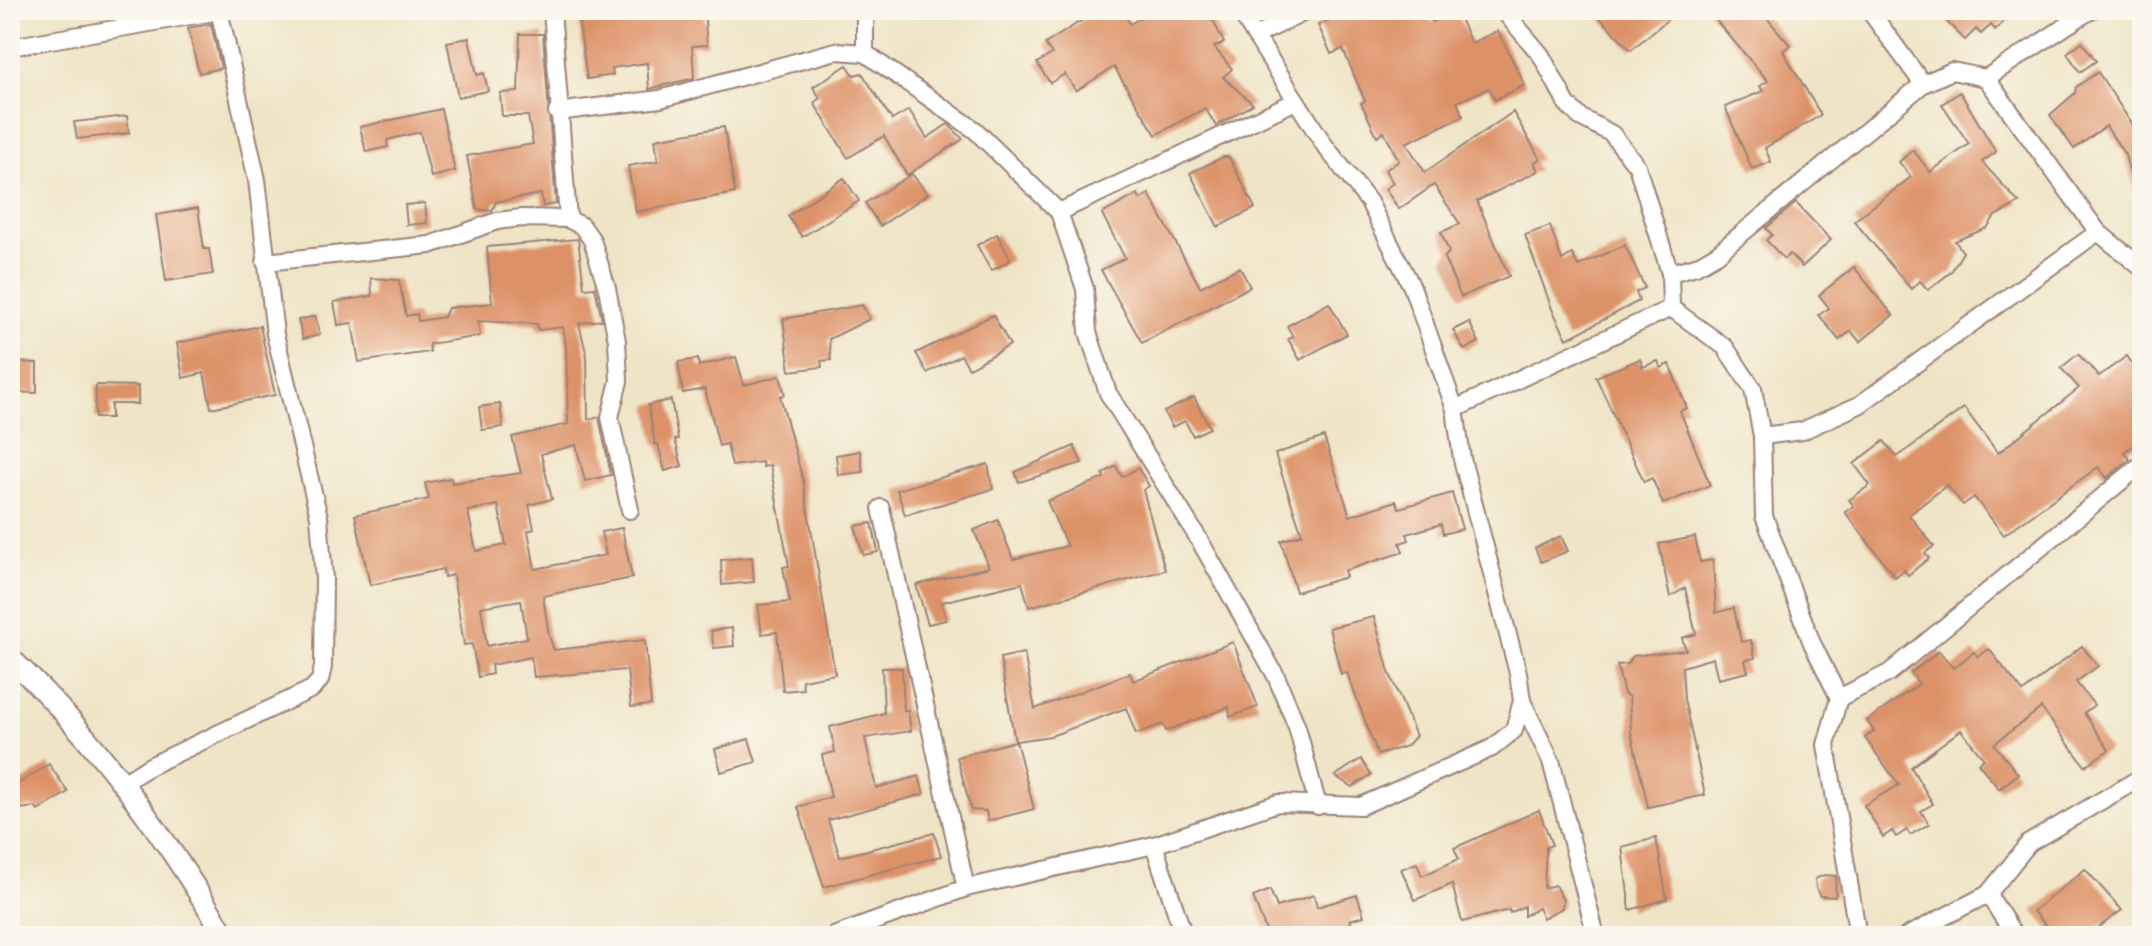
<svg xmlns="http://www.w3.org/2000/svg" width="2152" height="946" font-family="Pangolin,sans-serif">
  <rect width="100%" height="100%" fill="#fbf7ec"/>
  <filter id="ink" filterUnits="userSpaceOnUse"><feTurbulence type="fractalNoise" baseFrequency=".0125" numOctaves="2"/><feDisplacementMap in="SourceGraphic" scale="16" xChannelSelector="R" yChannelSelector="G"/><feConvolveMatrix kernelMatrix="1 2 1 2 8 2 1 2 1" color-interpolation-filters="sRGB"/></filter>
  <filter id="wash" filterUnits="userSpaceOnUse"><feTurbulence type="fractalNoise" baseFrequency=".006" numOctaves="4" result="noise"/><feDisplacementMap in="SourceGraphic" scale="32" xChannelSelector="R" yChannelSelector="G"/><feGaussianBlur stdDeviation="1.8" result="paint"/><feColorMatrix in="noise" values="0 0 0 0 0 0 0 0 0 0 0 0 0 0 0 0 0 1.4 0 .05"/><feComposite in="paint" operator="in"/></filter>
  <g filter="url(#wash)">
    <rect width="100%" height="100%" fill="#efe4c6"/>
    <g id="blocks">
      <g fill="#dd9166" fill-rule="evenodd">
        <polygon points="577,10 704,10 707,45 692,46 694,78 649,89 647,63 612,68 613,75 587,79"/>
        <polygon points="1078,10 1122,10 1130,24 1153,10 1195,10 1214,22 1224,43 1214,47 1232,69 1223,77 1253,104 1216,126 1205,108 1156,135 1114,67 1076,91 1065,74 1050,83 1037,63 1052,54 1045,44 1084,19"/>
        <polygon points="1355,10 1429,10 1432,22 1457,12 1471,43 1498,31 1525,85 1495,100 1489,88 1457,102 1463,116 1406,143 1425,172 1513,112 1540,159 1534,162 1538,171 1477,201 1509,276 1461,297 1444,258 1449,252 1441,232 1460,224 1434,185 1399,209 1385,189 1393,183 1385,170 1399,161 1384,132 1377,136 1361,103 1365,101 1343,49 1331,54 1318,25"/>
        <polygon points="1592,10 1679,10 1631,50"/>
        <polygon points="1707,10 1760,10 1790,45 1783,51 1821,115 1765,148 1771,162 1752,169 1725,107 1763,91 1760,86 1768,81"/>
        <polygon points="1958,10 2016,10 1995,30 1991,25 1981,34 1976,29 1965,40 1947,22"/>
        <polygon points="211,24 221,68 199,73 188,28"/>
        <polygon points="520,34 543,34 556,204 543,206 541,194 496,202 492,211 477,209 467,156 533,144 528,116 502,116 500,93 518,92"/>
        <polygon points="469,38 477,75 484,73 488,91 458,97 447,42"/>
        <polygon points="2082,42 2096,61 2080,72 2067,53"/>
        <polygon points="847,65 854,75 862,73 892,120 909,110 927,138 948,124 963,139 907,175 884,136 848,158 814,103 820,98 813,87"/>
        <polygon points="2098,72 2134,127 2142,124 2142,200 2137,201 2125,155 2106,126 2074,149 2050,115 2075,93 2076,87"/>
        <polygon points="1960,92 1996,152 1982,162 2019,203 1995,216 1987,228 1955,241 1963,252 1951,272 1928,290 1920,281 1911,289 1854,221 1911,177 1899,162 1913,150 1930,172 1969,144 1942,104"/>
        <polygon points="441,109 455,171 431,177 420,132 387,140 388,147 366,152 360,127"/>
        <polygon points="127,116 129,133 77,139 74,122"/>
        <polygon points="724,127 735,193 636,212 628,166 658,161 655,139"/>
        <polygon points="1223,157 1229,157 1255,208 1218,227 1190,173"/>
        <polygon points="912,174 928,194 880,226 865,203"/>
        <polygon points="844,178 859,201 802,237 788,216"/>
        <polygon points="1138,194 1140,199 1149,194 1200,287 1240,267 1250,287 1142,343 1101,270 1125,258 1102,214"/>
        <polygon points="425,203 427,223 407,225 405,205"/>
        <polygon points="1796,203 1831,240 1802,267 1790,254 1784,259 1766,240 1772,235 1766,228"/>
        <polygon points="198,208 204,249 209,249 213,274 166,281 156,215"/>
        <polygon points="1550,226 1562,260 1572,254 1578,266 1625,245 1645,288 1636,292 1639,301 1567,339 1552,309 1525,235"/>
        <polygon points="997,234 1011,260 991,271 977,245"/>
        <path d="M578,239L584,288L595,287L602,320L579,323L587,357L588,419L599,417L611,475L585,481L576,445L541,454L552,499L529,505L534,529L528,531L535,569L606,555L601,532L622,528L632,578L543,596L549,636L554,650L645,640L651,705L631,707L627,670L534,677L531,657L491,665L492,674L478,677L472,644L464,645L453,575L444,577L443,569L370,585L355,515L429,499L425,483L451,478L452,483L521,473L512,437L568,424L566,346L563,327L538,330L537,324L478,321L480,336L429,344L430,352L359,362L352,323L338,325L334,302L372,296L371,278L399,280L406,316L417,314L418,321L444,317L448,308L492,303L487,247ZM498,505L506,545L476,551L468,511ZM521,600L527,638L487,646L481,607Z"/>
        <polygon points="1854,267 1893,315 1860,342 1851,331 1839,340 1819,315 1829,308 1819,295"/>
        <polygon points="1329,303 1347,334 1300,360 1288,339 1293,337 1287,326"/>
        <polygon points="862,305 870,319 829,339 831,360 821,361 822,367 790,371 783,319"/>
        <polygon points="993,315 1010,345 969,368 961,355 927,373 916,353"/>
        <polygon points="315,316 320,335 303,339 298,320"/>
        <polygon points="1469,322 1479,342 1464,350 1453,330"/>
        <polygon points="260,326 275,395 211,408 204,373 183,378 177,343"/>
        <polygon points="2078,354 2099,376 2127,356 2142,378 2142,440 2124,452 2130,459 2107,478 2098,467 2004,535 1974,497 1963,505 1947,485 1909,515 1934,546 1925,553 1929,558 1908,575 1904,570 1895,577 1845,512 1854,506 1849,500 1870,485 1854,464 1884,441 1897,457 1964,408 1998,453 2079,388 2061,368"/>
        <polygon points="736,357 744,385 780,376 785,395 780,396 803,480 835,674 802,680 803,689 783,691 777,632 762,634 758,605 790,602 783,567 789,566 770,465 763,467 762,462 732,466 727,444 719,446 705,389 683,393 678,362 698,359 699,366"/>
        <polygon points="1640,359 1643,367 1658,361 1661,368 1669,364 1687,408 1680,411 1710,485 1663,504 1652,478 1644,482 1596,377"/>
        <polygon points="10,362 37,363 37,393 10,392"/>
        <polygon points="96,385 138,386 138,404 111,404 111,418 95,418"/>
        <polygon points="1194,397 1210,428 1193,436 1185,421 1172,427 1164,412"/>
        <polygon points="671,400 678,439 675,440 682,466 665,471 658,444 655,444 648,405"/>
        <polygon points="500,404 503,427 482,430 479,407"/>
        <polygon points="1324,437 1350,516 1396,501 1399,508 1452,493 1462,529 1443,534 1441,524 1407,534 1409,540 1400,543 1403,552 1344,571 1346,577 1296,592 1281,541 1302,534 1275,454"/>
        <polygon points="1074,446 1082,463 1019,482 1015,472"/>
        <polygon points="860,451 863,472 838,475 836,455"/>
        <polygon points="988,464 993,489 905,515 897,490"/>
        <polygon points="1116,466 1122,477 1138,468 1149,486 1143,490 1165,570 1029,607 1022,583 942,602 946,620 928,624 916,585 989,567 974,530 998,520 1013,559 1067,546 1047,501 1104,478 1103,474"/>
        <polygon points="872,523 878,552 863,555 855,526"/>
        <polygon points="1561,536 1568,551 1541,562 1535,548"/>
        <polygon points="1695,537 1700,562 1713,560 1716,613 1734,608 1741,642 1751,640 1755,658 1745,660 1748,672 1718,679 1713,658 1682,667 1684,699 1705,795 1648,807 1631,732 1629,697 1624,694 1617,665 1628,664 1633,656 1686,650 1682,638 1696,634 1685,588 1670,597 1659,544"/>
        <polygon points="752,557 754,582 722,585 721,560"/>
        <polygon points="1374,617 1389,672 1416,736 1407,746 1378,755 1347,673 1341,674 1329,628"/>
        <polygon points="732,628 734,646 714,648 711,631"/>
        <polygon points="1233,642 1258,707 1230,717 1229,707 1166,731 1163,724 1136,734 1126,708 1051,736 1016,741 1034,809 988,821 986,811 971,810 957,757 1015,741 1000,658 1024,653 1035,709 1130,673 1133,681"/>
        <polygon points="2082,646 2098,666 2076,682 2094,705 2084,713 2109,750 2085,766 2041,708 1994,744 2018,774 1999,789 1978,763 1984,759 1961,730 1911,767 1933,804 1921,811 1929,824 1910,835 1907,830 1896,837 1892,831 1883,837 1864,805 1899,785 1865,738 1874,731 1867,721 1919,684 1911,673 1939,651 1953,668 1974,652 1978,657 1989,649 2023,692"/>
        <polygon points="882,668 902,668 904,710 908,710 911,731 865,738 876,788 919,776 924,794 828,820 840,857 934,833 941,856 824,887 798,807 831,797 822,755 835,752 830,727 884,713"/>
        <polygon points="749,739 756,762 721,772 715,749"/>
        <polygon points="1361,759 1371,775 1352,787 1335,776"/>
        <polygon points="49,764 68,792 38,811 35,807 10,810 10,789"/>
        <polygon points="1539,810 1552,845 1546,847 1544,888 1555,885 1563,900 1562,908 1543,918 1538,908 1524,916 1524,906 1510,913 1509,910 1462,922 1452,884 1415,900 1401,869 1417,863 1422,876 1459,859 1454,848"/>
        <polygon points="1656,838 1667,899 1630,910 1622,847"/>
        <polygon points="2085,869 2122,910 2087,936 2055,936 2033,911"/>
        <polygon points="1824,875 1836,876 1835,897 1820,896 1816,889 1815,879"/>
        <polygon points="1270,890 1277,907 1314,895 1317,907 1357,895 1364,916 1350,920 1355,936 1268,936 1253,897"/>
      </g>
    </g>
  </g>
  <g filter="url(#ink)">
    <use href="#blocks" fill-opacity="0" stroke="#9c8278" stroke-width="2"/>
    <g fill="none" stroke-linecap="round" stroke-linejoin="round">
      <g stroke="#9c8278" stroke-width="20">
        <g id="minor">
          <polyline points="552,10 568,219"/>
          <polyline points="1503,10 1541,55 1567,104 1580,117 1612,134 1637,166 1670,273 1671,308"/>
          <polyline points="1869,10 1923,84 1952,71 1986,78 2098,232 2142,268"/>
          <polyline points="1255,36 1309,10"/>
          <polyline points="10,47 225,10"/>
          <polyline points="865,53 865,10"/>
          <polyline points="1986,78 2091,10"/>
          <polyline points="557,112 660,99 836,51 865,53 975,130 1059,212 1085,289 1088,332 1108,393 1200,541 1276,676 1297,727 1318,806"/>
          <polyline points="1059,212 1296,101"/>
          <polyline points="265,262 430,245 497,221 521,218 568,219 582,226 592,240 607,288 617,341 619,381 610,417 630,510"/>
          <polyline points="1670,273 1696,266 1717,254 1923,84"/>
          <polyline points="1671,308 1725,347 1753,389 1762,436 1764,516 1812,643 1839,698"/>
          <polyline points="1455,409 1671,308"/>
          <polyline points="1762,436 1802,431 1859,405 2098,232"/>
          <polyline points="881,508 966,888"/>
          <polyline points="1522,701 1551,761 1596,936"/>
          <polyline points="123,783 150,766 312,689 320,680 323,667 324,578 319,517 275,334 257,180 219,10"/>
          <polyline points="1154,845 1184,936"/>
          <polyline points="1988,894 2015,936"/>
          <polyline points="834,936 966,888 1154,845 1278,803 1361,806 1492,748 1514,730 1522,701 1518,673 1462,459 1455,409 1412,287 1369,202 1325,146 1239,10"/>
          <polyline points="1858,936 1826,745 1839,698 1889,673 2142,464"/>
          <polyline points="1907,936 1988,894 2029,843 2142,777"/>
        </g>
      </g>
      <g stroke="#9c8278" stroke-width="24">
        <path id="tertiary" d="M10,658C96,738 165,835 225,936"/>
      </g>
      <use href="#minor" stroke="#fff" stroke-width="16"/>
      <use href="#tertiary" stroke="#fff" stroke-width="20"/>
    </g>
  </g>
  <rect width="2152" height="946" fill="none" stroke="#fbf7ec" stroke-width="40"/>
</svg>
